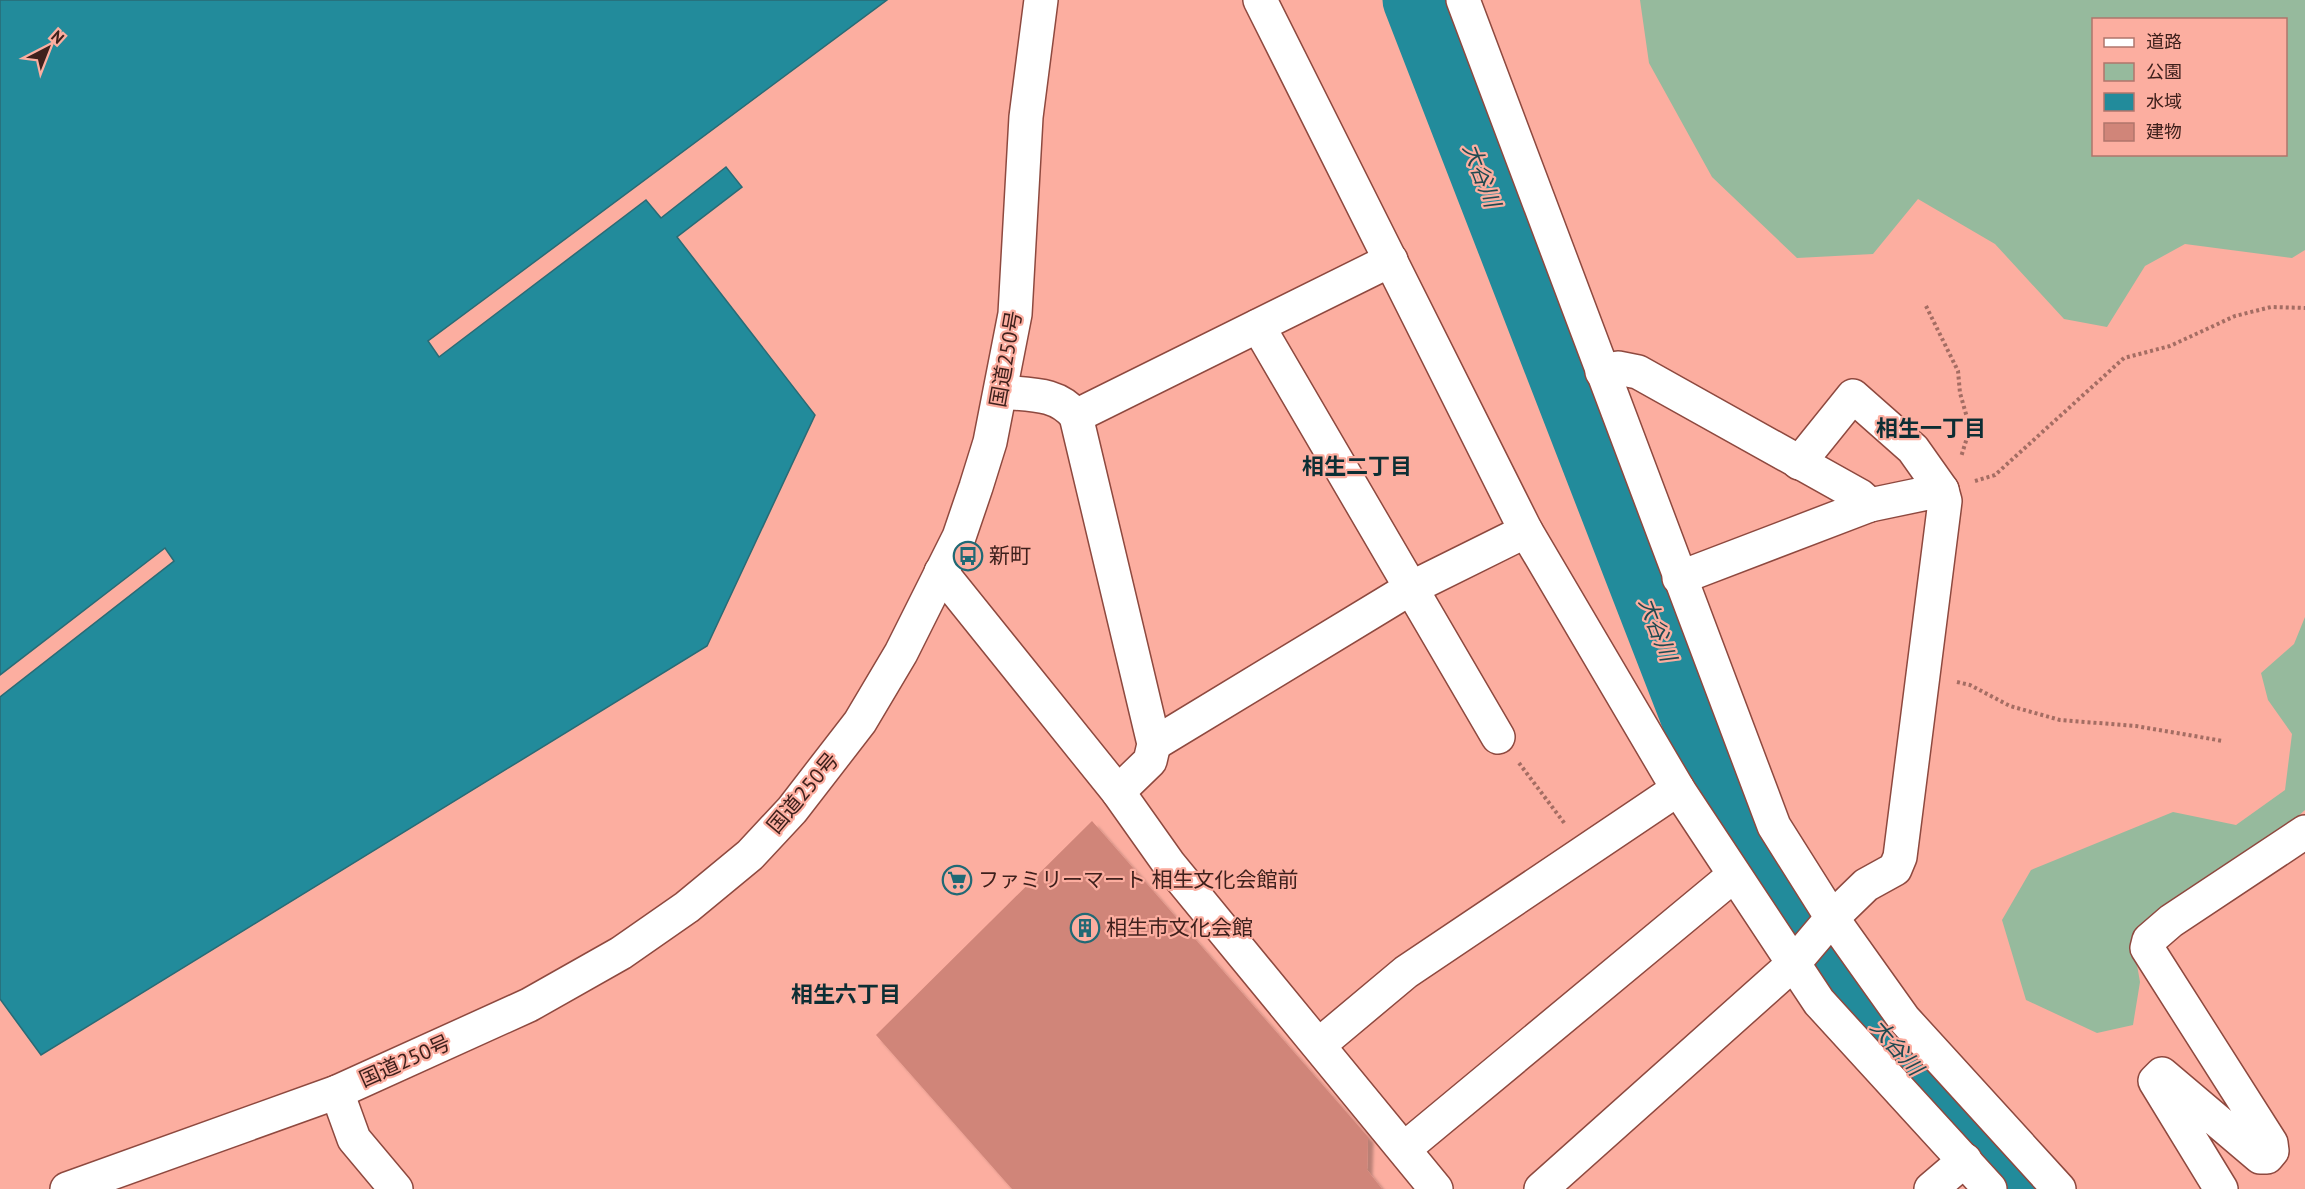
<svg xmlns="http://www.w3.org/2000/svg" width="2305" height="1189" font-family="'PT Sans','Noto Sans JP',sans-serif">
  <defs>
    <filter id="shadow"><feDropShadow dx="5.5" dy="5.5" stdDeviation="1.5" flood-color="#0004"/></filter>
  </defs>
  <rect width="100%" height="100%" fill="#fcaea0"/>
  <g fill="#96ba9d" fill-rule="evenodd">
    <path d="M1640,0H2305V250L2292,258L2185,244L2145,266L2107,327L2064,319L1995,244L1918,199L1873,254L1797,258L1712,177L1649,63ZM2094,20H2286V154H2094Z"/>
    <polygon points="2305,617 2305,810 2267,844 2133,942 2140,982 2133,1025 2097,1033 2026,1000 2002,920 2031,870 2173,812 2236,825 2285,790 2292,734 2268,700 2261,673 2294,644"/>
  </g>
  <polygon fill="#228b9b" stroke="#2a6b75" stroke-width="1.5" points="0,0 887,0 428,341 439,357 646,200 661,218 726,167 742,187 677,237 815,415 707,646 41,1055 0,999 0,697 174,561 165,548 0,675"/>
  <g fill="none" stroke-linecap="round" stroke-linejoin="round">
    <polyline stroke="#228b9b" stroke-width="63" points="1414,0 1706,753 1820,958 2021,1189"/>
  </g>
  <polygon fill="#d08579" filter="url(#shadow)" points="1092,821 1368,1137 1367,1170 1382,1189 1012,1189 876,1035"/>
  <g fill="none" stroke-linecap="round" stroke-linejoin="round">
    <g stroke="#8e493f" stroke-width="36">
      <g id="minor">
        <polyline points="1260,0 1526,531 1678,789 1819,1002 1990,1189"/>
        <polyline points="1463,0 1774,826 1832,918 1904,1019 2059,1189"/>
        <polyline points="1258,326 1498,737"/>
        <path d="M1001,392C1029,395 1057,392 1076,416L1154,744L1150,761L1118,792"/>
        <polyline points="1076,416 1391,260"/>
        <polyline points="1799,463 1853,396 1913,449 1942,490"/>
        <polyline points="941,572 1118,792 1169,864 1436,1189"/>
        <polyline points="1679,578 1870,505"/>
        <polyline points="1154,744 1411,588 1526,531"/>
        <polyline points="1320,1044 1406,972 1678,789"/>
        <polyline points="337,1092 354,1139 396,1189"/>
        <polyline points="1404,1149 1733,876"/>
        <polyline points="1541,1189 1793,964 1832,918 1866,885 1895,869 1900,857 1945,501 1942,490 1870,505 1860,496 1638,372 1618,368 1602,372"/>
        <polyline points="1931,1189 1965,1160"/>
        <polyline points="2221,1189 2155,1081 2162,1074 2260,1157 2267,1157 2272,1151 2271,1143 2147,948 2149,940 2171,921 2305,832"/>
      </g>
    </g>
    <g stroke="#8e493f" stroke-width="36">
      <polyline id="highway" points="67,1189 337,1092 529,1005 621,953 687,907 750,855 792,810 860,722 901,653 959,537 976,487 990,442 1015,314 1026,117 1041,0"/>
    </g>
    <g stroke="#a46d63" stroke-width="4" stroke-dasharray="3 3" stroke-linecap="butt">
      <polyline points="1926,306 1958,371 1960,393 1970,428 1961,457"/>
      <polyline points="1975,481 1995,475 2124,358 2170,346 2235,316 2271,307 2305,308"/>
      <polyline points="1957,682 1970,685 2010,706 2060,720 2136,726 2223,741"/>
      <polyline points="1519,763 1565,824"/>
    </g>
    <use href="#minor" stroke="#fff" stroke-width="33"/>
    <use href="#highway" stroke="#fff" stroke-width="33"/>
  </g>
  <defs>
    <g id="bus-ring" transform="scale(1.5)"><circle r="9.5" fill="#fcaea0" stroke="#206975" stroke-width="1.5"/><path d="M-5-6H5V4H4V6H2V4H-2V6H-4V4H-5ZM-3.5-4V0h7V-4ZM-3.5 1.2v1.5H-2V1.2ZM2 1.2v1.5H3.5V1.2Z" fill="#206975"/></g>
    <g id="supermarket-ring" transform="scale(1.5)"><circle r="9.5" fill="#fcaea0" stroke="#206975" stroke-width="1.5"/><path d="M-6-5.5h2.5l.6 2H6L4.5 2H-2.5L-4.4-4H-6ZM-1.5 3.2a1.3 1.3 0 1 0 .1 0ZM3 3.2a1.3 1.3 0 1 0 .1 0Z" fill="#206975"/></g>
    <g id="building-ring" transform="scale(1.5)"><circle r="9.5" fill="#fcaea0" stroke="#206975" stroke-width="1.5"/><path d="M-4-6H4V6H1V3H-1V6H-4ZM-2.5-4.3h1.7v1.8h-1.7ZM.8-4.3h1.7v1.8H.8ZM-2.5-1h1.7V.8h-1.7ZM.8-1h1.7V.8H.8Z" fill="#206975"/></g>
  </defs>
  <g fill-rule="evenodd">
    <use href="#bus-ring" x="968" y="556"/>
    <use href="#supermarket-ring" x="957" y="880"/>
    <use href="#building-ring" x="1085" y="928"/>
  </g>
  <g text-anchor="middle" stroke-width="4.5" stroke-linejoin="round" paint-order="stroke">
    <g font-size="21" fill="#3e201c" stroke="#fcaea0">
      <text transform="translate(1006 359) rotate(-80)" y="7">国道250号</text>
      <text transform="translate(803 793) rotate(-50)" y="7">国道250号</text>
      <text transform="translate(405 1061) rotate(-24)" y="7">国道250号</text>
    </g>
    <g font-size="21" fill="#3e201c" stroke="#fcaea0" text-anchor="start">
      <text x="989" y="563">新町</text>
      <text x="978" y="887">ファミリーマート 相生文化会館前</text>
      <text x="1106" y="935">相生市文化会館</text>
    </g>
    <g font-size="22" font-style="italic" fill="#1f4a51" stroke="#fcaea0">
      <text transform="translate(1482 175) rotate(69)" y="8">大谷川</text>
      <text transform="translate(1658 629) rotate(69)" y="8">大谷川</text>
      <text transform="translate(1897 1047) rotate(49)" y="8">大谷川</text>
    </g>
    <g font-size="22" font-weight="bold" fill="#0c2e34" stroke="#fcaea0">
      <text x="1931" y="436">相生一丁目</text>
      <text x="1357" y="474">相生二丁目</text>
      <text x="846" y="1002">相生六丁目</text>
    </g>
  </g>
  <rect x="2092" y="18" width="195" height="138" fill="#fcaea0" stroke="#b0756b" stroke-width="1.5"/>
  <rect x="2104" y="38" width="30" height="9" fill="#ffffff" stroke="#b0756b" stroke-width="1.5"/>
  <text x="2146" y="48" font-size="18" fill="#3e201c">道路</text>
  <rect x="2104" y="63" width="30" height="18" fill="#96ba9d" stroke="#b0756b" stroke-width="1.5"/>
  <text x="2146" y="78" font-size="18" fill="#3e201c">公園</text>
  <rect x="2104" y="93" width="30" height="18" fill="#228b9b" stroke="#b0756b" stroke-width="1.5"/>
  <text x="2146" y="108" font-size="18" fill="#3e201c">水域</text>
  <rect x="2104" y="123" width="30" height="18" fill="#d08579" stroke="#b0756b" stroke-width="1.5"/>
  <text x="2146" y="138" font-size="18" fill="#3e201c">建物</text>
  <g transform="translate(48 48) rotate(42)" stroke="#fcaea0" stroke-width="4.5" paint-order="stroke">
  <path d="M0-4.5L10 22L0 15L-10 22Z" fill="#3e201c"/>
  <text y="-9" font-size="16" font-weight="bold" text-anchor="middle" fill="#3e201c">N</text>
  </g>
</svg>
